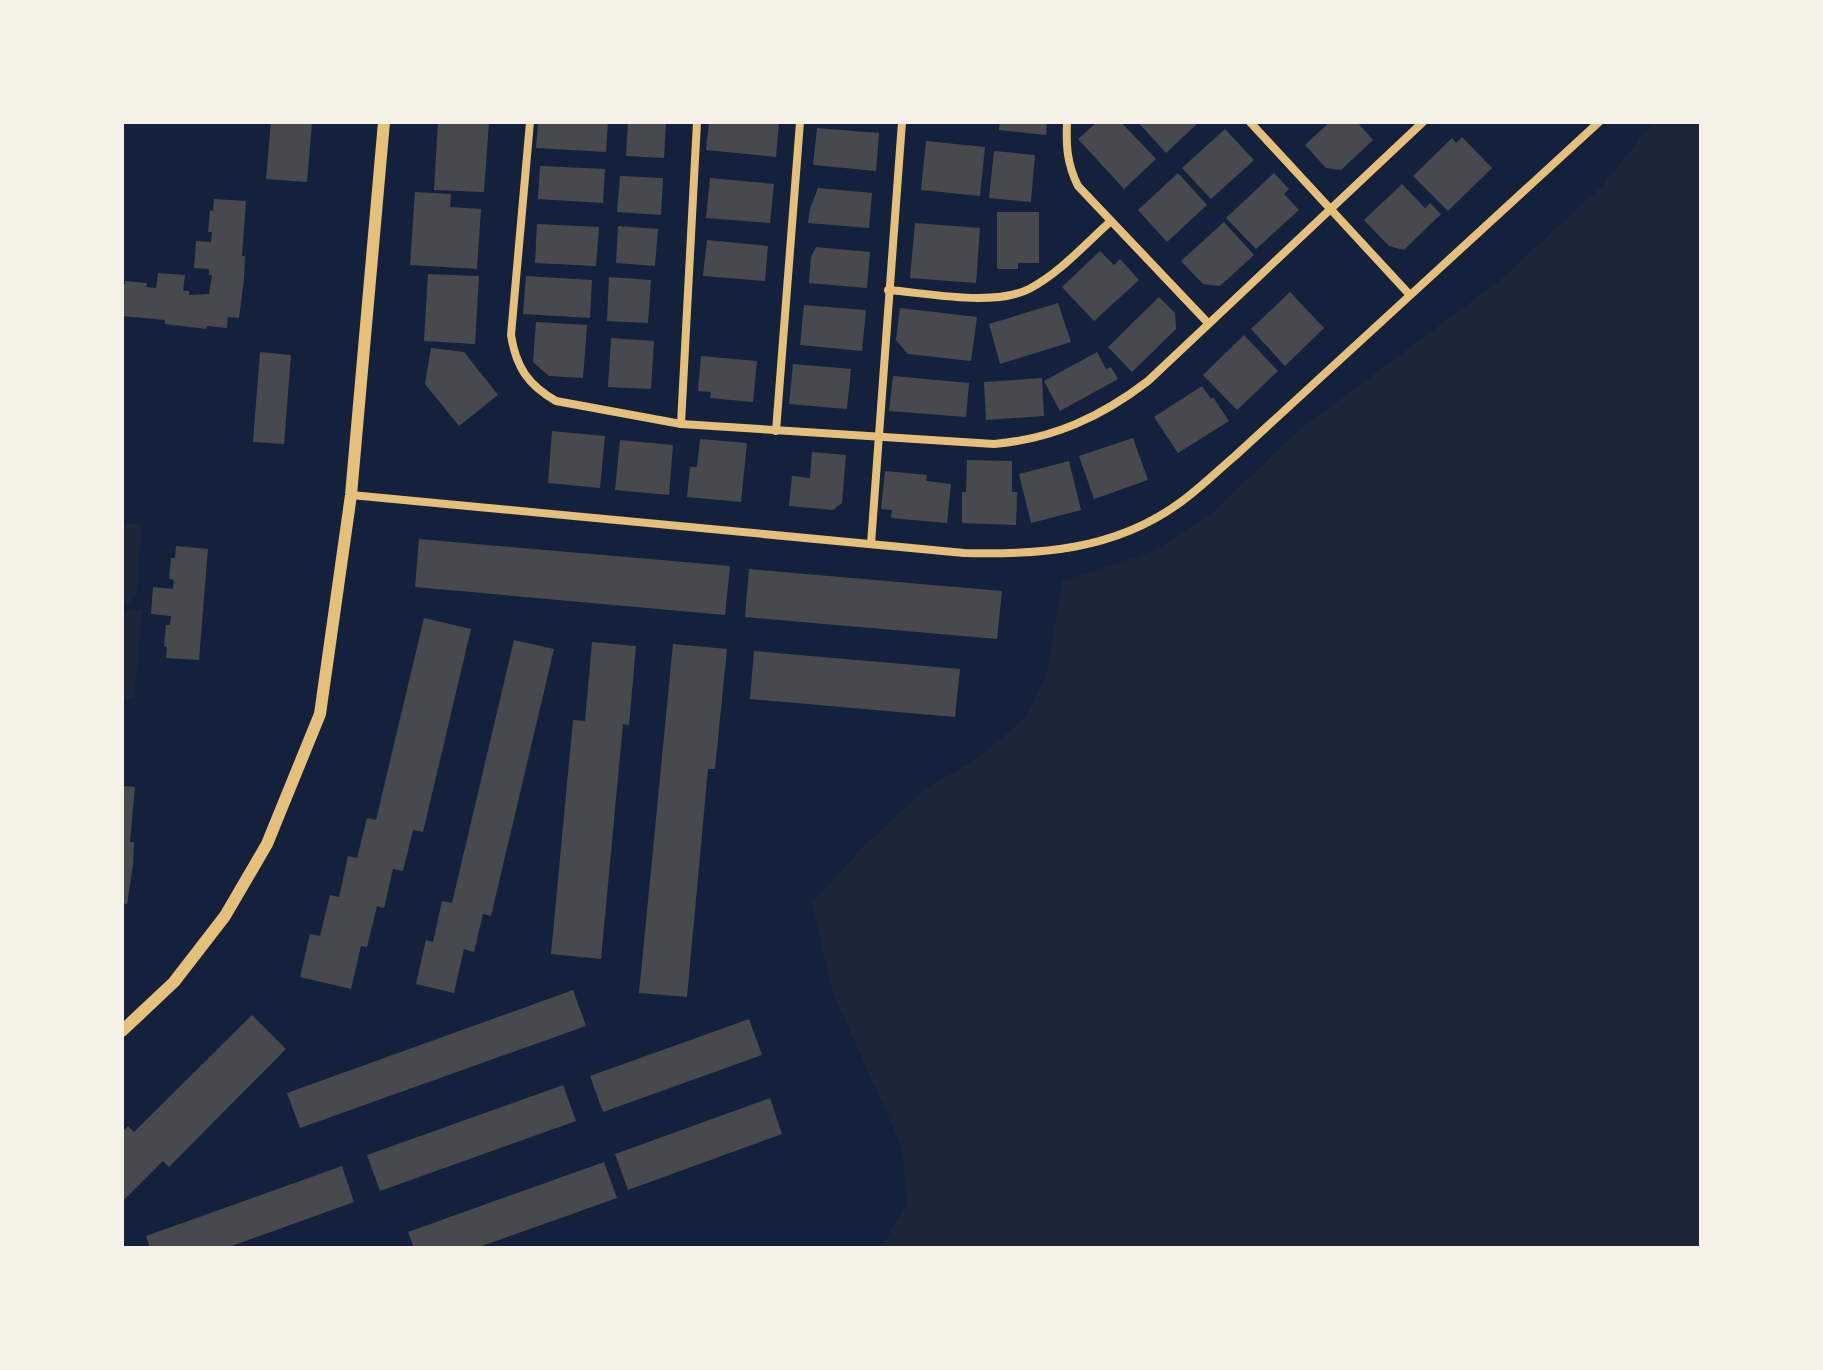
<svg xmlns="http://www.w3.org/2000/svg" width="1823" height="1370" font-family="'Source Sans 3',sans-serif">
  <rect width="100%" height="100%" fill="#14213d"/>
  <g fill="#1d2539">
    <polygon points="1653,122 1701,122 1701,1248 881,1248 907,1203 902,1147 833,993 812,903 866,844 928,787 977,759 1026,717 1046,676 1062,581 1153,551 1210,515 1299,430 1499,281 1604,184"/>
    <polygon points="122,523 142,525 136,596 130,602 122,602"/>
    <polygon points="122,609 142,611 134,699 122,698"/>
  </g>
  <g fill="#48494c">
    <polygon points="271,122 312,122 307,182 266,179"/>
    <polygon points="438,122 489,122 484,192 434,190"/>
    <polygon points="538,122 608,122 606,152 536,148"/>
    <polygon points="628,122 666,122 664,158 626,156"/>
    <polygon points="709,122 779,122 776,157 706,150"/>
    <polygon points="1000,122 1047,122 1046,135 999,130"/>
    <polygon points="1097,122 1121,122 1156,159 1124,189 1078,139"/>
    <polygon points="1138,122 1199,122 1166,153"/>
    <polygon points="1330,122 1357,122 1373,140 1341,170 1326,168 1305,145"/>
    <polygon points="817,128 879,133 876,171 813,165"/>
    <polygon points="1225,129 1254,160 1211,199 1182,168"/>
    <polygon points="1462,137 1492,168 1448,211 1413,176 1452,138 1456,143"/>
    <polygon points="926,141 985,147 980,196 921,190"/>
    <polygon points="994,151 1035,155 1031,202 989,198"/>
    <polygon points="540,166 605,169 603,203 538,199"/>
    <polygon points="1178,173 1207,205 1167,242 1138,210"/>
    <polygon points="1274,173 1289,189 1284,194 1299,210 1256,249 1226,218"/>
    <polygon points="620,176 663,178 661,215 617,212"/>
    <polygon points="710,178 774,184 770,223 706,218"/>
    <polygon points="1402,184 1425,208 1430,203 1441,214 1404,250 1389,246 1364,220"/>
    <polygon points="818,188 872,193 869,228 808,223 810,209"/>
    <polygon points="415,192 451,194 450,207 481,209 477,269 410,265"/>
    <polygon points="214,199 246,201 242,256 245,256 244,279 239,318 228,317 227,328 207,326 206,329 165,324 165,320 122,316 122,284 125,284 125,281 147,283 146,287 156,288 158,273 185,275 183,291 189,291 189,295 209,294 212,275 209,275 209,269 194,268 196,241 211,242 212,232 208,232 210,210 213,211"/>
    <polygon points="997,212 1039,212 1039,263 1018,263 1018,269 997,269"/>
    <polygon points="1224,222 1254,255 1220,286 1203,284 1181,261"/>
    <polygon points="915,223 980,228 976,283 910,278"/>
    <polygon points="537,224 599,227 596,266 535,263"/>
    <polygon points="618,226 658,229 655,266 616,263"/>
    <polygon points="707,240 768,246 765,281 703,276"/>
    <polygon points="816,247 870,252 867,288 809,283 811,257"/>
    <polygon points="1100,251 1114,265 1120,259 1139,280 1094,321 1062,287"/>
    <polygon points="428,274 479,276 475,344 424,341"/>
    <polygon points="526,276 592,280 590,318 523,314"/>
    <polygon points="609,277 651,280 648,323 607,321"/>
    <polygon points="1290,292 1324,328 1285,366 1251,329"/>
    <polygon points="1159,297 1175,313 1176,329 1132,372 1108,347"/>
    <polygon points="1058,303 1071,342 1000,364 989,324"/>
    <polygon points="804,305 866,310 862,351 800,345"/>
    <polygon points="900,308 977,317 971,361 908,354 896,340"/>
    <polygon points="536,322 587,325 583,378 549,376 533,362"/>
    <polygon points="1244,335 1278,371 1237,410 1203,375"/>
    <polygon points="611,338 654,341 651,389 608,387"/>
    <polygon points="431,348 464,352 498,395 459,426 425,384"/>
    <polygon points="260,352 291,355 284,444 253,442"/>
    <polygon points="1097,352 1106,369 1111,367 1118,379 1060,411 1044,381"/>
    <polygon points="701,356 757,361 753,402 710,398 711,392 698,391"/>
    <polygon points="793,364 851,369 847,409 789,404"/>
    <polygon points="893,376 969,383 966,417 889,411"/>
    <polygon points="1042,378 1044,416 986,420 984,382"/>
    <polygon points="1202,386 1211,399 1213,397 1229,421 1178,453 1154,417"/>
    <polygon points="552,431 605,436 600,488 548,483"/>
    <polygon points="1133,438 1148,480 1094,499 1079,456"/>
    <polygon points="700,439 747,443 741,502 687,497 690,467 697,467"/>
    <polygon points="620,440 673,445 669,495 615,490"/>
    <polygon points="812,452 846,455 842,503 833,510 789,506 792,476 810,478"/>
    <polygon points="967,460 1012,461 1012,492 1017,492 1016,525 962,523 962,492 966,492"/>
    <polygon points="1069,461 1081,510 1031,523 1019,474"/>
    <polygon points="885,471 927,475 926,481 951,484 947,523 891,518 892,510 881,509"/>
    <polygon points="419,539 730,566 725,615 415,587"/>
    <polygon points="176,546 208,549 199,660 166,658 167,647 164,646 166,625 170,625 171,616 151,614 153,587 173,589 174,580 169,579 171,558 175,558"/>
    <polygon points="749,569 1002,591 997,639 745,617"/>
    <polygon points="424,618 471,629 423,832 413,830 403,871 393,869 384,908 377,906 367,947 361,946 351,989 300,977 310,934 320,936 330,895 339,897 348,856 357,858 367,818 376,820"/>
    <polygon points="514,640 554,649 491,916 483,914 474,952 464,949 454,993 416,984 426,940 433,942 442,901 452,903"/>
    <polygon points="592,642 636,646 629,725 623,724 601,959 551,954 573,720 585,721"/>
    <polygon points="673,644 727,649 715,769 708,769 687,997 639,993"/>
    <polygon points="754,651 960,669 955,717 750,699"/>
    <polygon points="122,786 135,787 130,842 134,842 133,865 127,904 122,903"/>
    <polygon points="573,990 586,1026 300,1128 287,1093"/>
    <polygon points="252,1015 286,1049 169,1167 163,1161 122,1202 122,1132 128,1126 134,1132"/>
    <polygon points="749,1019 762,1055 603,1112 590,1076"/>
    <polygon points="563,1085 576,1121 380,1191 367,1155"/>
    <polygon points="770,1098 782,1134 628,1190 615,1154"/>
    <polygon points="604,1162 617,1198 476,1248 414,1248 408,1232"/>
    <polygon points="342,1166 354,1202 226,1248 150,1248 146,1236"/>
  </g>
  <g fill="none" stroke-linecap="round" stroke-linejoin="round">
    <g stroke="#e5c07b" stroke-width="8">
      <path d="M530,122L511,335C516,367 528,385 556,401L681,424L994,444C1053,439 1101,417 1148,381L1423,122"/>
      <path d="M1067,122C1066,146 1067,164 1078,186L1208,323"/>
      <polyline points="1250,122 1409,294"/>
      <path d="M888,290C928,293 993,307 1029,289C1060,273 1086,243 1111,221"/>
      <polyline points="681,424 697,122"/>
      <polyline points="776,431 800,122"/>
      <path d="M351,495L964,553C1040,555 1114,550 1178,504C1198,490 1216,472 1235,456L1599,122"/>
      <polyline points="871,544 902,122"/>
    </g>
    <polyline stroke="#e5c07b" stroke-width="12" points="122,1031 174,982 225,916 267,844 320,714 351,495 384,122"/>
  </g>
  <rect width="1823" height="1370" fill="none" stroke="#f6f1e7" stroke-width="248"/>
</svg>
